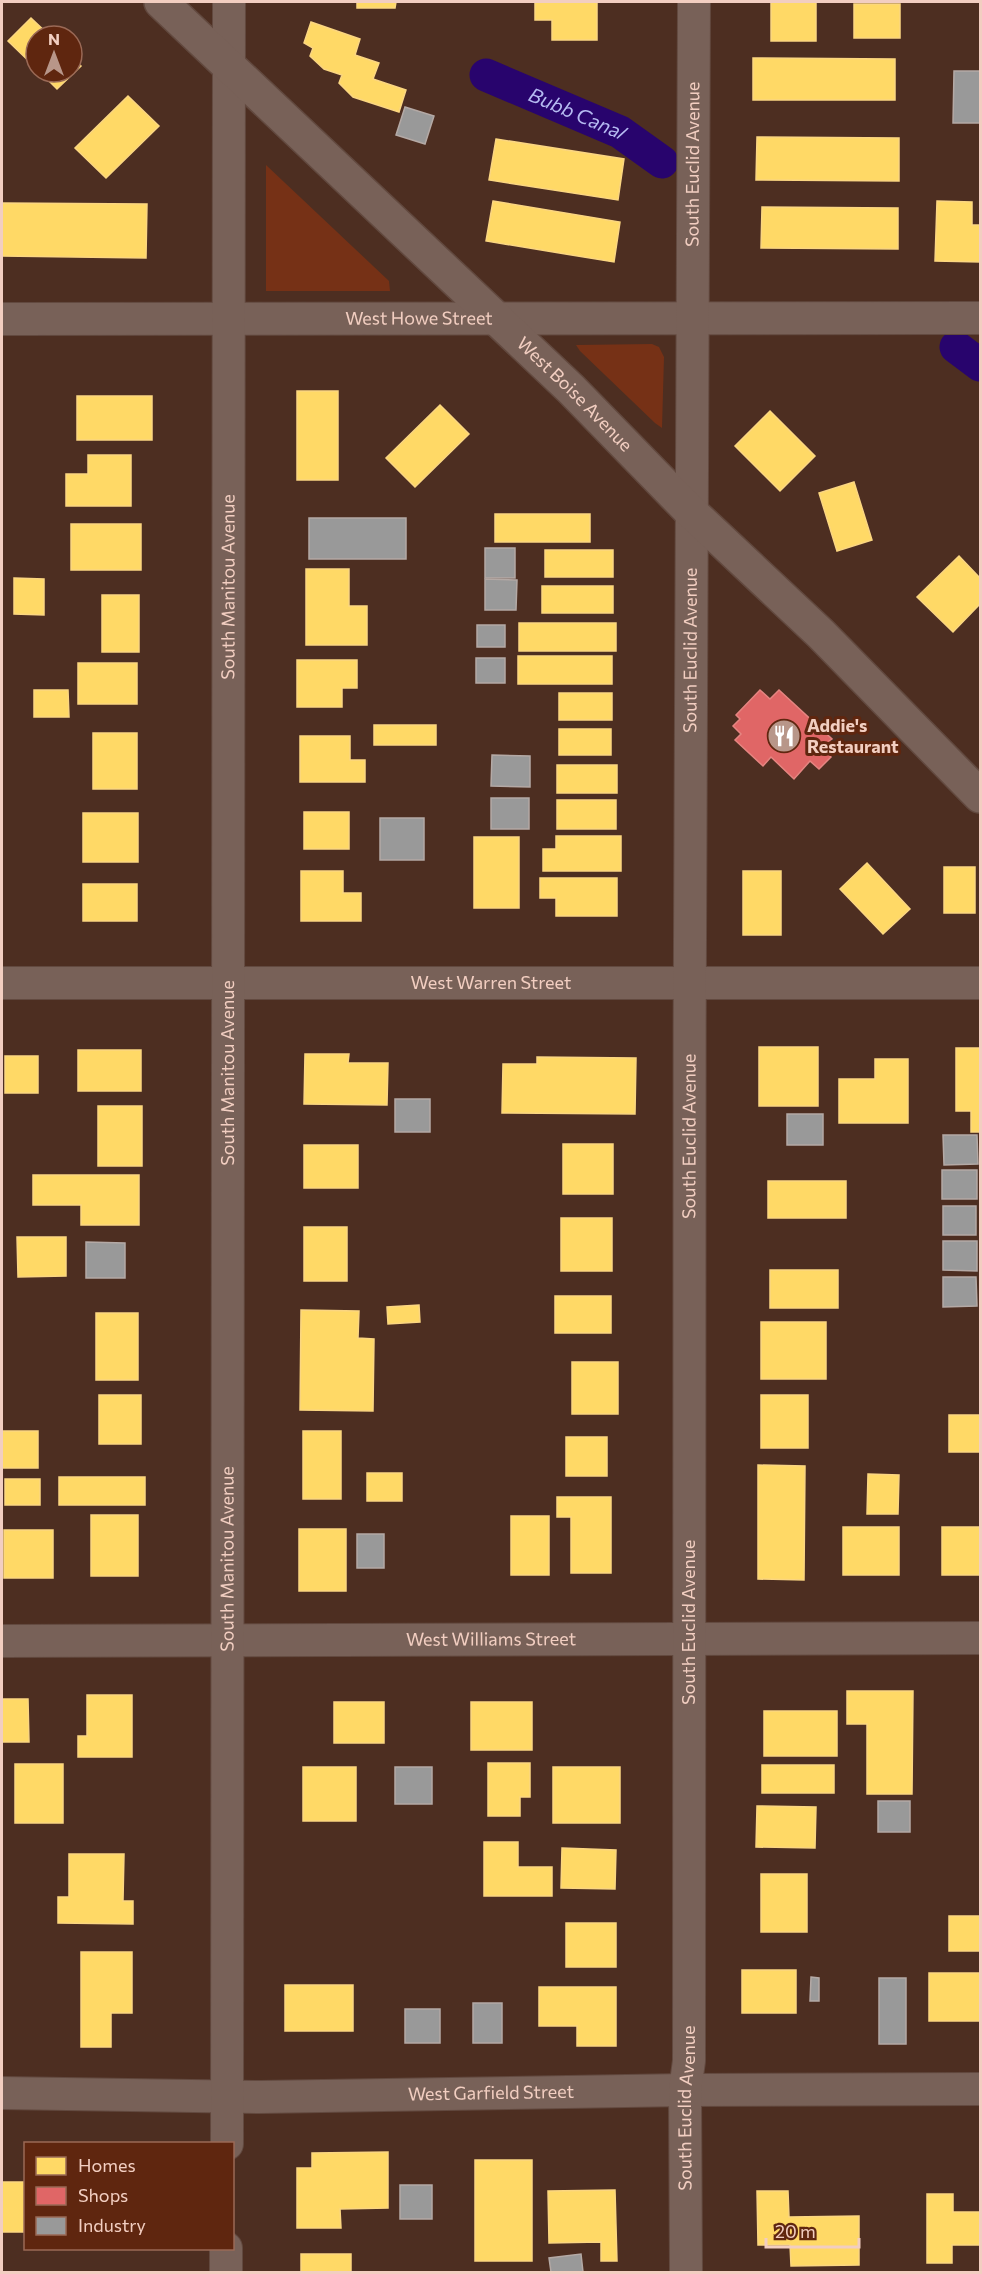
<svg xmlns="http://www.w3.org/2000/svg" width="982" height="2274" font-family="Commissioner,sans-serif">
  <rect width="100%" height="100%" fill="#4d2e21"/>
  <g fill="#763116">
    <polygon points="266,165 389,281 390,291 266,291"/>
    <polygon points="652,344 659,347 664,357 662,428 655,423 580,351 576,345"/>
  </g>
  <g fill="#ffd966" stroke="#fbd681" stroke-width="1.5">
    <polygon points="357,2 396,2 395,8 357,8"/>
    <polygon points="535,2 597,2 597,40 552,40 552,20 535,20"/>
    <rect x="771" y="2" width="45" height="39"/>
    <rect x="854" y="4" width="46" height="34"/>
    <polygon points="31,18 50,36 36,36 36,68 8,41"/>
    <polygon points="311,22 360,39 355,55 379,63 373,79 406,90 399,112 353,97 339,83 342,75 324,69 310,56 313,48 304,43"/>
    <polygon points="72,58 81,66 57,89 40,72 72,72"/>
    <polygon points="753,58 895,59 895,100 753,100"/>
    <polygon points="128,96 159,126 106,178 75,148"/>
    <polygon points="757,137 899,138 899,181 756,180"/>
    <polygon points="496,139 624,159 618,200 489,180"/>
    <polygon points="493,201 620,222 614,262 486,241"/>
    <polygon points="937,201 972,202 972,225 980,225 980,262 935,261"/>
    <polygon points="2,203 147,204 146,258 2,256"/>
    <polygon points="762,207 898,208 898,249 761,248"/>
    <rect x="297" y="391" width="41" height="89"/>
    <rect x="77" y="396" width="75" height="44"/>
    <polygon points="440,405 469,434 415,487 386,458"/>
    <polygon points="770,411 815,456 780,491 735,446"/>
    <polygon points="88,455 131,455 131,506 66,506 66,474 88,474"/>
    <polygon points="854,482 872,540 837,551 819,493"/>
    <rect x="495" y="514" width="95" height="28"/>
    <rect x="71" y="524" width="70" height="46"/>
    <rect x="545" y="550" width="68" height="27"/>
    <polygon points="959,556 980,578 980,604 953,632 917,597"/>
    <polygon points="306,569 349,569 349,606 367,606 367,645 306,645"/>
    <polygon points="14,578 44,579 44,615 14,614"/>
    <rect x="542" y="586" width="71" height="27"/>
    <rect x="102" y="595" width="37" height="57"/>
    <rect x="519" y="623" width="97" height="28"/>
    <rect x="518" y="656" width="94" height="28"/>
    <polygon points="297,660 357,660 357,688 342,688 342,707 297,707"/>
    <rect x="78" y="663" width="59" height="41"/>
    <polygon points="34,690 68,690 69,717 34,717"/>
    <rect x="559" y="693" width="53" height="27"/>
    <rect x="374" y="725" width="62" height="20"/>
    <rect x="559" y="729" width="52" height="26"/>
    <rect x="93" y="733" width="44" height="56"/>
    <polygon points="300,736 350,736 350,760 365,760 365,782 300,782"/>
    <rect x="557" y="765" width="60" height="28"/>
    <rect x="557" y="800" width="59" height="29"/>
    <rect x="304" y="812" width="45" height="37"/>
    <rect x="83" y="813" width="55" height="49"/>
    <polygon points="556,836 621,836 621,871 543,871 543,849 556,849"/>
    <rect x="474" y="837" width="45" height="71"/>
    <polygon points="867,863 910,909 883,934 840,889"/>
    <rect x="944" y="867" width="31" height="46"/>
    <polygon points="301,871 343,871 343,893 361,893 361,921 301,921"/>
    <rect x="743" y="871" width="38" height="64"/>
    <polygon points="540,878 617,878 617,916 556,916 556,898 540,898"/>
    <rect x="83" y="884" width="54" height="37"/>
    <rect x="759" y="1047" width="59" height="59"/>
    <polygon points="956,1048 980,1048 980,1132 971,1132 971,1111 956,1111"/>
    <rect x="78" y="1050" width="63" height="41"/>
    <polygon points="305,1054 349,1054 348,1063 388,1063 387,1105 304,1104"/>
    <rect x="5" y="1056" width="33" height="37"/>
    <polygon points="537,1057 636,1058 635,1114 502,1113 503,1064 537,1064"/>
    <polygon points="875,1059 908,1059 908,1123 839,1123 839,1079 875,1079"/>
    <rect x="98" y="1106" width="44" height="60"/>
    <rect x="563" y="1144" width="50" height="50"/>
    <rect x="304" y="1145" width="54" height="43"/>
    <polygon points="33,1175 139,1175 139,1225 81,1225 81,1205 33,1205"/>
    <rect x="768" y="1181" width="78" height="37"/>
    <rect x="561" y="1218" width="51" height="53"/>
    <rect x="304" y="1227" width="43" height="54"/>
    <polygon points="17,1237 66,1237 66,1276 18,1277"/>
    <rect x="770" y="1270" width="68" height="38"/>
    <rect x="555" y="1296" width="56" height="37"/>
    <polygon points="419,1305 420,1322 388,1324 387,1307"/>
    <polygon points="301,1310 359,1311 358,1338 374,1339 373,1411 300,1410"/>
    <rect x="96" y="1313" width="42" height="67"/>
    <rect x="761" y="1322" width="65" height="57"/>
    <rect x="572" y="1362" width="46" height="52"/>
    <rect x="99" y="1395" width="42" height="49"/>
    <rect x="761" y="1395" width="47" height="53"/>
    <rect x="949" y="1415" width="31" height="37"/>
    <rect x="2" y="1431" width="36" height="37"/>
    <rect x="303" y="1431" width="38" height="68"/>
    <rect x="566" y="1437" width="41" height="39"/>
    <polygon points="758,1465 805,1466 804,1580 758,1579"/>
    <rect x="367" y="1473" width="35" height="28"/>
    <polygon points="868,1474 899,1475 898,1514 867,1514"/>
    <rect x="59" y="1477" width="86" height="28"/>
    <rect x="5" y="1479" width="35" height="26"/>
    <polygon points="557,1497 611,1497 611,1573 571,1573 571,1517 557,1517"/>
    <rect x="91" y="1515" width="47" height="61"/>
    <rect x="511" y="1516" width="38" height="59"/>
    <rect x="843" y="1527" width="56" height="48"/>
    <rect x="942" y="1527" width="38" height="48"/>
    <rect x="299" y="1529" width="47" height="62"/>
    <rect x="4" y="1530" width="49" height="48"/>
    <polygon points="847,1691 913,1691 912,1794 867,1794 867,1724 847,1724"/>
    <polygon points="87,1695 132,1695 132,1757 78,1757 78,1736 87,1736"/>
    <polygon points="2,1699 28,1699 29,1742 2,1742"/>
    <rect x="334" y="1702" width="50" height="41"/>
    <rect x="471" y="1702" width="61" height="48"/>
    <rect x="764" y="1711" width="73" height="45"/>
    <polygon points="488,1763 530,1763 530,1797 520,1797 520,1816 488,1816"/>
    <rect x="15" y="1764" width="48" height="59"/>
    <rect x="762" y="1765" width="72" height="28"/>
    <rect x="303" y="1767" width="53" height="54"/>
    <rect x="553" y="1767" width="67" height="56"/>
    <polygon points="757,1806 816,1807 815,1848 756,1847"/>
    <polygon points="484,1842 518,1842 518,1867 552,1867 552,1896 484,1896"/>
    <polygon points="562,1848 616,1850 615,1889 561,1888"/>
    <polygon points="69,1854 124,1854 123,1901 133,1901 133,1924 58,1923 58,1897 69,1897"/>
    <rect x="761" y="1874" width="46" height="58"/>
    <rect x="949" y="1916" width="31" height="35"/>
    <rect x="566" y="1923" width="50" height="44"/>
    <polygon points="81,1952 132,1952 132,2013 111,2013 111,2047 81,2047"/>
    <rect x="742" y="1970" width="54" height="43"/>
    <rect x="929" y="1973" width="51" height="48"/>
    <rect x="285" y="1985" width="68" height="46"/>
    <polygon points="539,1987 616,1987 616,2046 577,2046 577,2026 539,2026"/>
    <polygon points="388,2152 388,2208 340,2209 341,2228 297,2228 297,2168 312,2168 312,2153"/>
    <rect x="475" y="2160" width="57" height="101"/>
    <polygon points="2,2182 26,2182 24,2232 2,2232"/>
    <polygon points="615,2190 617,2261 601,2261 601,2242 549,2243 548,2191"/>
    <polygon points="757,2191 788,2191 789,2217 859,2216 859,2265 791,2266 790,2245 758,2245"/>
    <polygon points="927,2194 953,2194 953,2212 980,2212 980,2245 952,2245 952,2263 927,2263"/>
    <rect x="301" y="2254" width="50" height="18"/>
  </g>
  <polygon fill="#e06666" stroke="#e58581" stroke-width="1.5" points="760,690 770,699 779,690 832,739 829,741 835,746 828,754 831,757 819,769 810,761 794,779 771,757 763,766 735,740 741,734 733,726 740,719 736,715"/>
  <g fill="#999" stroke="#b4a9a5" stroke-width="1.5">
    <polygon points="954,71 980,71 980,123 953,123"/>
    <polygon points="405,107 434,116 425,144 396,135"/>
    <rect x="309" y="518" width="97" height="41"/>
    <rect x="485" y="548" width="30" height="30"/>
    <polygon points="485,579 517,580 516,610 485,610"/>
    <rect x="477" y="625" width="28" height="22"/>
    <rect x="476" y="658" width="29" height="25"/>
    <polygon points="492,755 530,756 530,787 491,786"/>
    <rect x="491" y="798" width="38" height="31"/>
    <rect x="380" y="818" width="44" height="42"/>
    <rect x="395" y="1099" width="35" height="33"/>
    <rect x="787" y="1114" width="36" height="31"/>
    <polygon points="943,1135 977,1135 978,1164 944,1165"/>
    <rect x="942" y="1170" width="35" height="29"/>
    <rect x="943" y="1206" width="33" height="29"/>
    <polygon points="943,1241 977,1241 977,1271 943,1270"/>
    <polygon points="86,1242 125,1243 125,1278 86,1278"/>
    <polygon points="943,1277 976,1277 977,1306 943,1307"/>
    <rect x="357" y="1534" width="27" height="34"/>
    <rect x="395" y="1767" width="37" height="37"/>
    <rect x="878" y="1801" width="32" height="31"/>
    <polygon points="811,1977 819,1978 819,2001 810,2001"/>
    <rect x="879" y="1978" width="27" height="66"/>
    <rect x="473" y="2003" width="29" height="40"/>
    <rect x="405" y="2009" width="35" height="34"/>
    <rect x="400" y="2185" width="32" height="34"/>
    <polygon points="581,2254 583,2272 551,2272 549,2258"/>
  </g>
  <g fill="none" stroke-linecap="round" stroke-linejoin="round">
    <g stroke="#28046d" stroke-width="33">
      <path id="s1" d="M486,75L620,132L662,162"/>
      <polyline points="956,347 980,365"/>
    </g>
    <g stroke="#62493f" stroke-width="34">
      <g id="minor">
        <path id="s2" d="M2,319L980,318"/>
        <path id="s3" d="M2,983H980"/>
        <path id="s4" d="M2,1641L980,1638"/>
        <path id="s5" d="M2,2093L260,2097L685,2090L980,2089"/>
        <path id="s6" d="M227,2144L229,2"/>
        <polyline points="226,2272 226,2248"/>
        <path id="s7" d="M686,2272L685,2090L689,2061C689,1375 689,688 694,2"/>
      </g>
    </g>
    <g stroke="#62493f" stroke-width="36">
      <g id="tertiary">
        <path id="s8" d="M161,2L571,389L690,511L821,634L980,796"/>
      </g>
    </g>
    <use href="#minor" stroke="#786158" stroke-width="32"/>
    <use href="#tertiary" stroke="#786158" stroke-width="33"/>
  </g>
  <defs>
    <g id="restaurant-disc" transform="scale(1.725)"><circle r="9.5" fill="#b89689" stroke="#5f260f"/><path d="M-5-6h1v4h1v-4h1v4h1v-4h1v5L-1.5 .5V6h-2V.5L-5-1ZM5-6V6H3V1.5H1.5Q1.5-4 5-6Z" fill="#fff"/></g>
  </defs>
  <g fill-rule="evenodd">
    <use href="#restaurant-disc" x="784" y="736"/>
  </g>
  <g text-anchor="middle" stroke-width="6" stroke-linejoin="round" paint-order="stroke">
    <g font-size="18" fill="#f2cec1" stroke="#5f260f">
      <text dy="6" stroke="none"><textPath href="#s7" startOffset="2108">South Euclid Avenue</textPath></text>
      <text dy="6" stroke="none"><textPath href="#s2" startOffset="417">West Howe Street</textPath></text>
      <text dy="6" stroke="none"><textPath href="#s8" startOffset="570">West Boise Avenue</textPath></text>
      <text dy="6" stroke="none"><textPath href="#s6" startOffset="1557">South Manitou Avenue</textPath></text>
      <text dy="6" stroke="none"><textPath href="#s7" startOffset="1622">South Euclid Avenue</textPath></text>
      <text dy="6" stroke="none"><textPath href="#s3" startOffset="489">West Warren Street</textPath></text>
      <text dy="6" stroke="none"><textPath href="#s6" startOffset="1071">South Manitou Avenue</textPath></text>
      <text dy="6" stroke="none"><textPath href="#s7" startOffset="1136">South Euclid Avenue</textPath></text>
      <text dy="6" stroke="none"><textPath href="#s6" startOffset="585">South Manitou Avenue</textPath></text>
      <text dy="6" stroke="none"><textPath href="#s7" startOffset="650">South Euclid Avenue</textPath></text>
      <text dy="6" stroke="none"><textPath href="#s4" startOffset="489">West Williams Street</textPath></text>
      <text dy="6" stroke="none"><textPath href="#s5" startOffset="489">West Garfield Street</textPath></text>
      <text dy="6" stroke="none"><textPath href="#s7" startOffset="164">South Euclid Avenue</textPath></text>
    </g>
    <g font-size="18" font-weight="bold" fill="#f2cec1" stroke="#5f260f" text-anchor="start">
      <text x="807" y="732">Addie's<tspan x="807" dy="21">Restaurant</tspan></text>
    </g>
    <g font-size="20" font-style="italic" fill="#b5baf1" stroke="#5f260f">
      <text dy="7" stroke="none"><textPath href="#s1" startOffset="99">Bubb Canal</textPath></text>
    </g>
  </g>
  <rect width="982" height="2274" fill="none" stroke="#f2cec1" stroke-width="6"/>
  <rect x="24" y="2142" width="210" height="108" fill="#5f260f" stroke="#9a6956" stroke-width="1.5"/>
  <rect x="36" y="2157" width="30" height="18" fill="#ffd966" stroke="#9a6956" stroke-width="1.5"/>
  <text x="78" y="2172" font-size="18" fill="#f2cec1">Homes</text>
  <rect x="36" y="2187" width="30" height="18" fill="#e06666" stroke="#9a6956" stroke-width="1.5"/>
  <text x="78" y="2202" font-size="18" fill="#f2cec1">Shops</text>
  <rect x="36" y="2217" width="30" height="18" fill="#999999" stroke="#9a6956" stroke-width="1.5"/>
  <text x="78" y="2232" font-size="18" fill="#f2cec1">Industry</text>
  <g transform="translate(54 54)"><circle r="28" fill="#5f260f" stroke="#9a6956" stroke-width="1.5"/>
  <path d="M0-4.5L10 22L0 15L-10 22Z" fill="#b89689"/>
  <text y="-9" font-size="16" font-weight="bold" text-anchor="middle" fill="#f2cec1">N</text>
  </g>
  <path d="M766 2238v9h93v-9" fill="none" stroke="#f2cec1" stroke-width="3"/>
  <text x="775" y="2238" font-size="18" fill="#f2cec1" stroke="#5f260f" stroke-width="4.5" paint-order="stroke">20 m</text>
</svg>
